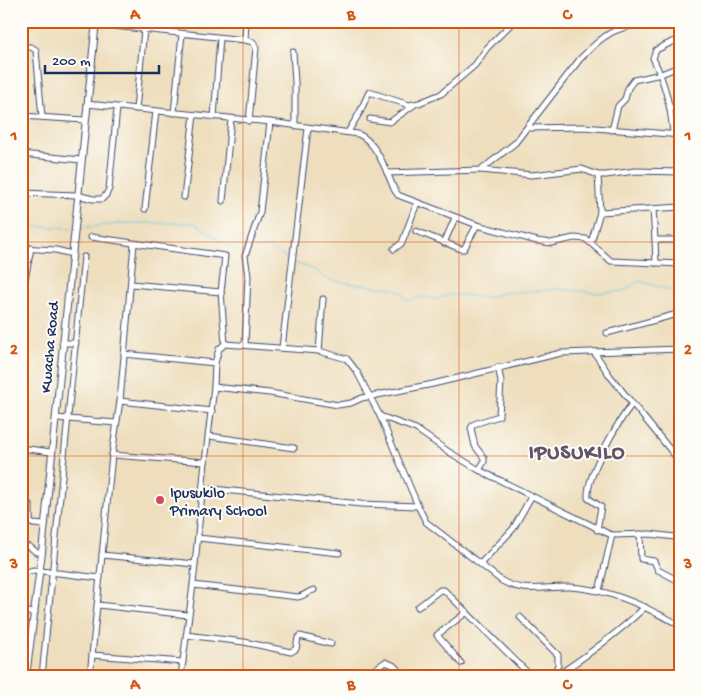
<svg xmlns="http://www.w3.org/2000/svg" width="702" height="697" font-family="'Gochi Hand',sans-serif">
  <rect width="100%" height="100%" fill="#fdfcf7"/>
  <filter id="ink" filterUnits="userSpaceOnUse"><feTurbulence type="fractalNoise" baseFrequency=".02" numOctaves="2"/><feDisplacementMap in="SourceGraphic" scale="10" xChannelSelector="R" yChannelSelector="G"/><feConvolveMatrix kernelMatrix="1 2 1 2 8 2 1 2 1" color-interpolation-filters="sRGB"/></filter>
  <filter id="wash" filterUnits="userSpaceOnUse"><feTurbulence type="fractalNoise" baseFrequency=".0096" numOctaves="4" result="noise"/><feDisplacementMap in="SourceGraphic" scale="20" xChannelSelector="R" yChannelSelector="G"/><feGaussianBlur stdDeviation="1.12" result="paint"/><feColorMatrix in="noise" values="0 0 0 0 0 0 0 0 0 0 0 0 0 0 0 0 0 1.4 0 .05"/><feComposite in="paint" operator="in"/></filter>
  <g filter="url(#wash)">
    <rect width="100%" height="100%" fill="#eedebd"/>
    <g fill="none" stroke-linecap="round" stroke-linejoin="round">
      <g stroke="#60c7dd" stroke-width="1">
        <polyline points="21,226 72,228"/>
        <polyline points="78,228 128,223 194,223 238,252 244,252"/>
        <polyline points="252,249 270,248 290,260"/>
        <polyline points="295,263 317,271 323,278 341,282 396,289 403,294 408,301 421,297 436,299 450,295 467,295 483,298 504,293 561,289 599,293 623,291 639,281 681,293"/>
      </g>
    </g>
  </g>
  <g filter="url(#ink)">
    <g fill="none" stroke-linecap="round" stroke-linejoin="round">
      <g stroke="#3b496c" stroke-width="7">
        <g id="minor">
          <polyline points="95,24 245,40 253,42 256,48 249,121"/>
          <polyline points="245,40 246,21"/>
          <polyline points="21,47 31,47 36,50 42,117"/>
          <polyline points="293,52 295,82 295,126"/>
          <path d="M87,104L270,122L358,134C376,141 387,172 394,189L398,195L403,197L477,225L537,241L551,243L574,238L586,239L611,261L681,264"/>
          <polyline points="136,109 144,30"/>
          <polyline points="671,109 681,101"/>
          <polyline points="174,113 182,34"/>
          <polyline points="21,116 85,120"/>
          <polyline points="214,117 220,38"/>
          <polyline points="370,119 390,122 414,105"/>
          <polyline points="528,128 583,127 681,135"/>
          <polyline points="612,130 618,106 625,99 628,88 634,80 661,74 681,66"/>
          <polyline points="348,132 360,112 369,92 409,105 419,103 441,94 475,65 487,48 514,21"/>
          <path d="M673,134C671,106 665,83 653,58L656,50L672,42L681,40"/>
          <polyline points="21,154 81,160"/>
          <polyline points="481,170 532,175 582,169 598,175 606,175 635,171 681,172"/>
          <path d="M387,173L481,170L515,143L580,59C591,48 605,33 620,29C637,23 657,25 675,24L681,26"/>
          <polyline points="598,175 600,212"/>
          <polyline points="21,193 77,195 93,199 102,199 106,195 109,189 117,108"/>
          <polyline points="184,197 194,115"/>
          <polyline points="223,201 231,119"/>
          <polyline points="145,209 156,111"/>
          <polyline points="653,209 655,240 681,240"/>
          <polyline points="416,231 461,249 464,249 477,225"/>
          <polyline points="91,237 225,256 221,292 131,284"/>
          <polyline points="655,240 656,263"/>
          <polyline points="444,243 455,218"/>
          <polyline points="591,243 600,212 681,207"/>
          <polyline points="21,248 56,250 72,254"/>
          <polyline points="394,249 402,243 417,203"/>
          <polyline points="221,292 225,344"/>
          <polyline points="21,315 23,290 31,248"/>
          <polyline points="676,315 681,337"/>
          <polyline points="607,333 681,313"/>
          <polyline points="62,343 76,343"/>
          <polyline points="245,345 248,276 245,256 260,212 270,122"/>
          <polyline points="282,348 308,128"/>
          <polyline points="319,351 323,299"/>
          <polyline points="594,352 610,376 681,463"/>
          <polyline points="124,354 215,363 214,387"/>
          <path d="M215,363L219,349L225,344L319,351L347,359L357,372L380,416L418,506L426,522L502,581C525,594 545,586 570,587C602,589 630,599 658,614C666,618 674,621 681,627"/>
          <polyline points="120,401 212,411"/>
          <polyline points="380,416 416,429 449,452 479,470 607,533 612,535 650,534 675,537 681,533"/>
          <polyline points="56,418 116,423"/>
          <polyline points="209,436 294,448"/>
          <polyline points="21,448 51,452"/>
          <polyline points="112,455 205,462"/>
          <polyline points="479,470 484,462 484,458 475,446 471,428 474,424 499,416 501,381 498,367"/>
          <polyline points="203,488 361,504 418,506"/>
          <polyline points="21,499 30,505 30,522 33,524 44,525"/>
          <path d="M597,530L601,507L588,498C586,475 618,422 632,404"/>
          <polyline points="640,534 641,559 654,561 658,570 681,582"/>
          <polyline points="198,538 339,553"/>
          <polyline points="21,546 30,547 36,552 42,552"/>
          <polyline points="102,555 195,564"/>
          <polyline points="481,563 513,529 531,497"/>
          <polyline points="21,574 33,570 100,578"/>
          <path d="M193,585L298,597C305,596 308,591 314,590"/>
          <polyline points="599,591 612,535"/>
          <polyline points="98,605 188,615"/>
          <polyline points="418,607 440,590 444,590 531,676"/>
          <polyline points="21,611 35,613"/>
          <polyline points="520,617 558,655 558,665 553,676"/>
          <polyline points="186,635 244,642 291,652 296,649 298,638 300,636 331,644"/>
          <polyline points="92,655 183,662"/>
          <polyline points="461,663 437,635 467,612"/>
          <polyline points="42,676 84,257"/>
          <polyline points="90,676 112,455 120,401 134,244"/>
          <polyline points="181,676 193,585 205,462 214,387 270,393 338,405 351,403 362,398 433,384 561,353 681,349"/>
          <polyline points="372,676 375,669 385,662 393,665 404,676"/>
          <path d="M556,676C588,655 618,633 645,607"/>
        </g>
      </g>
      <g stroke="#3b496c" stroke-width="8">
        <polyline id="major" points="26,676 42,552 96,21"/>
      </g>
      <use href="#minor" stroke="#fff" stroke-width="5"/>
      <use href="#major" stroke="#fff" stroke-width="6"/>
    </g>
  </g>
  <path fill="none" stroke="#d45514" stroke-width="1" stroke-opacity="0.55" d="M243,21V676M459,21V676M21,242H681M21,456H681"/>
  <circle fill="#d1495b" stroke="#fdfcf7" stroke-width="2" cx="160" cy="500" r="5"/>
  <g text-anchor="middle" stroke-width="4" stroke-linejoin="round" paint-order="stroke">
    <g font-size="16" fill="#1b2f5e" stroke="#fdfcf7">
      <text transform="translate(48 347) rotate(-85)" y="6">Kwacha Road</text>
    </g>
    <g font-size="16" fill="#1b2f5e" stroke="#fdfcf7" text-anchor="start">
      <text x="170" y="497">Ipusukilo<tspan x="170" dy="18">Primary School</tspan></text>
    </g>
    <g font-size="21" font-weight="bold" letter-spacing="1" fill="#64546b" stroke="#fdfcf7">
      <text x="577" y="458">IPUSUKILO</text>
    </g>
  </g>
  <rect width="702" height="697" fill="none" stroke="#fdfcf7" stroke-width="55"/>
  <path d="M45 65v8h114v-8" fill="none" stroke="#1b2f5e" stroke-width="2.5"/>
  <text x="52" y="65" font-size="15" fill="#1b2f5e" stroke="#fdfcf7" stroke-width="4" paint-order="stroke">200 m</text>
  <rect x="28" y="28" width="646" height="642" fill="none" stroke="#d45514" stroke-width="2"/>
  <g font-size="16" text-anchor="middle" font-weight="bold" fill="#d45514">
    <text x="135" y="19">A</text>
    <text x="351" y="19">B</text>
    <text x="567" y="19">C</text>
    <text x="14" y="140">1</text>
    <text x="688" y="140">1</text>
    <text x="14" y="354">2</text>
    <text x="688" y="354">2</text>
    <text x="14" y="568">3</text>
    <text x="688" y="568">3</text>
    <text x="135" y="689">A</text>
    <text x="351" y="689">B</text>
    <text x="567" y="689">C</text>
  </g>
</svg>
